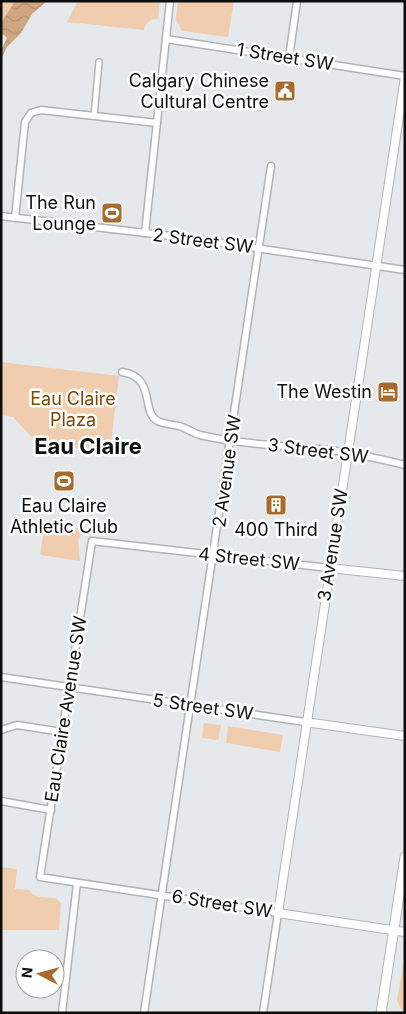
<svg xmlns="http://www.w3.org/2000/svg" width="406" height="1014" font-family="Inter,sans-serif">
  <defs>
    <pattern id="water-waves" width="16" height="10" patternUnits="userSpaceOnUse" patternTransform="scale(1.25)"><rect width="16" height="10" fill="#d1a781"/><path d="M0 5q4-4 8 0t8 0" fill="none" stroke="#b28f6e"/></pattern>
  </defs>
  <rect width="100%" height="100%" fill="#e6e9eb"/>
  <g fill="#f0cdaf">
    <polygon points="1,1 17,1 1,25"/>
    <path d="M78,1H160L158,19C150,19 146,22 144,30L67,22Z"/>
    <polygon points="178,1 234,1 228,37 182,31 176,20"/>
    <polygon points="1,362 119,376 110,452 36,442 13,417 1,415"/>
    <polygon points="45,524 85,529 78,540 80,561 40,555"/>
    <polygon points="204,723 221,725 218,740 202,738"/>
    <polygon points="228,726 283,735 280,752 226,743"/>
    <path d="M1,867L17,869L15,889L29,890C35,899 47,897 56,898L61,903L59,930H1Z"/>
    <polygon points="405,954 405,1013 403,1013 397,1000"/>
  </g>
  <polygon fill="url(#water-waves)" points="15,1 47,1 32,14 21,33 7,47 1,59 1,50 7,38 4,35 1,36 1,23"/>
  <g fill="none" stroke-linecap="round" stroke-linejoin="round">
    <g stroke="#b0b4b5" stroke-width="8">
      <polyline id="pedestrian" points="94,116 99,62"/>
    </g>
    <g stroke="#b0b4b5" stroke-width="9">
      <g id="minor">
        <polyline points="166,39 405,76"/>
        <polyline points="289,58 297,1"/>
        <polyline points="1,216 188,238 405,270"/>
        <polyline points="15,218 25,122 31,113 41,110 157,123"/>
        <polyline points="145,233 170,1"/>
        <path d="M122,372C158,377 139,415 160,422C166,424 173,425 179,426C186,428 193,433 200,435C235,443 271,445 307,448C339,450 373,457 405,465"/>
        <polyline points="1,677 305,722"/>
        <polyline points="1,730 17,725 62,732"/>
        <polyline points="1,801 51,810"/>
        <polyline points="62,1013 77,883"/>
        <polyline points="144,1013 271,166"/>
        <polyline points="263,1013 278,913 40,877 92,541 329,568"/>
      </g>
    </g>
    <g stroke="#b0b4b5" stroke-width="10">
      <g id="tertiary">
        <polyline points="405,77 278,913 405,932"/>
        <polyline points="329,568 405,576"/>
        <polyline points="305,722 405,736"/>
      </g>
    </g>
    <g stroke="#b0b4b5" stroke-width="11">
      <polyline id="secondary" points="381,1013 405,857"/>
    </g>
    <use href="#pedestrian" stroke="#fff" stroke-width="5"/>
    <use href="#minor" stroke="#fff" stroke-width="6"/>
    <use href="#tertiary" stroke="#fff" stroke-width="8"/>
    <use href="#secondary" stroke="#fff" stroke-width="9"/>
  </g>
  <defs>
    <g id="civic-square" transform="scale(1.125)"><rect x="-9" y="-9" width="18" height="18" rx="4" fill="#a76b2e" stroke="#fff"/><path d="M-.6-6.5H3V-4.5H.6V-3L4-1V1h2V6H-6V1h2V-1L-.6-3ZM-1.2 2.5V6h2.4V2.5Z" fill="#fff"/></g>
    <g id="stadium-square" transform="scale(1.125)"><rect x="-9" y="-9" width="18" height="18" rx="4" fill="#a76b2e" stroke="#fff"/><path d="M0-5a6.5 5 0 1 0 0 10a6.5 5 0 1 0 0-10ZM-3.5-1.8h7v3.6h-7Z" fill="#fff"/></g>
    <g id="hotel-square" transform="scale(1.125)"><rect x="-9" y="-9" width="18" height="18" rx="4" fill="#a76b2e" stroke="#fff"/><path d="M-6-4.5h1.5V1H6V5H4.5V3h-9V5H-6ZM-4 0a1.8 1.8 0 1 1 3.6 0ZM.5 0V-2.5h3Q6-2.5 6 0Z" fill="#fff"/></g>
    <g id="building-square" transform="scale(1.125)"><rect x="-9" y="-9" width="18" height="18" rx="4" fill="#a76b2e" stroke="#fff"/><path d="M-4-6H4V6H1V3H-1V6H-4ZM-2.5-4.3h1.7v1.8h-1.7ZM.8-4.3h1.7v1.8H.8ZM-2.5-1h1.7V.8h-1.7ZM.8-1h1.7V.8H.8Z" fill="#fff"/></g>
  </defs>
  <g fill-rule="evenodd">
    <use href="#civic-square" x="285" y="91"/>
    <use href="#stadium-square" x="112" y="213"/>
    <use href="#hotel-square" x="388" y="392"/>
    <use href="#stadium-square" x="64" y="481"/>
    <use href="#building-square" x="276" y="505"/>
  </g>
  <g text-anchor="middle" stroke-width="5" stroke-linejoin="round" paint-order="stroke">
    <g font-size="18" fill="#0d0e0e" stroke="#fff">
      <text transform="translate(285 57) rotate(9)" y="6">1 Street SW</text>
      <text transform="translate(203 241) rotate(7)" y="6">2 Street SW</text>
      <text transform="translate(318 451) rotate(7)" y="6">3 Street SW</text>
      <text transform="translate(227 471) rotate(-82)" y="6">2 Avenue SW</text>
      <text transform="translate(333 545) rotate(-81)" y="6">3 Avenue SW</text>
      <text transform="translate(249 559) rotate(6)" y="6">4 Street SW</text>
      <text transform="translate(203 707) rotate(8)" y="6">5 Street SW</text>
      <text transform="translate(66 709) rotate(-81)" y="6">Eau Claire Avenue SW</text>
      <text transform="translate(222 904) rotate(9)" y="6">6 Street SW</text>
    </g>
    <g font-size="18" fill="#0d0e0e" stroke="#fff" text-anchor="end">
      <text x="269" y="87">Calgary Chinese<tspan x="269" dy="21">Cultural Centre</tspan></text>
      <text x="96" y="209">The Run<tspan x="96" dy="21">Lounge</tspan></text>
      <text x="372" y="398">The Westin</text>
      <text x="64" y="512" text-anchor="middle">Eau Claire<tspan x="64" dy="21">Athletic Club</tspan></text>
      <text x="276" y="536" text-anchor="middle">400 Third</text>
    </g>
    <g font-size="18" fill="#7e4807" stroke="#fff">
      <text x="73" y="405">Eau Claire<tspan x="73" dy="21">Plaza</tspan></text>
    </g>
    <g font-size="22" font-weight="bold" fill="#0d0e0e" stroke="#fff">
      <text x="88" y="454">Eau Claire</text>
    </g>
  </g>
  <rect width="406" height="1014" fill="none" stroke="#0d0e0e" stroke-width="5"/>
  <g transform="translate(40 974) rotate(276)"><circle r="24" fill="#ffffff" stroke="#9e9f9f"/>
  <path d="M0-4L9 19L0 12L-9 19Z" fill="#a76b2e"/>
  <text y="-8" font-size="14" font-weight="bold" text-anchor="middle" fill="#0d0e0e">N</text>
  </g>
</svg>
